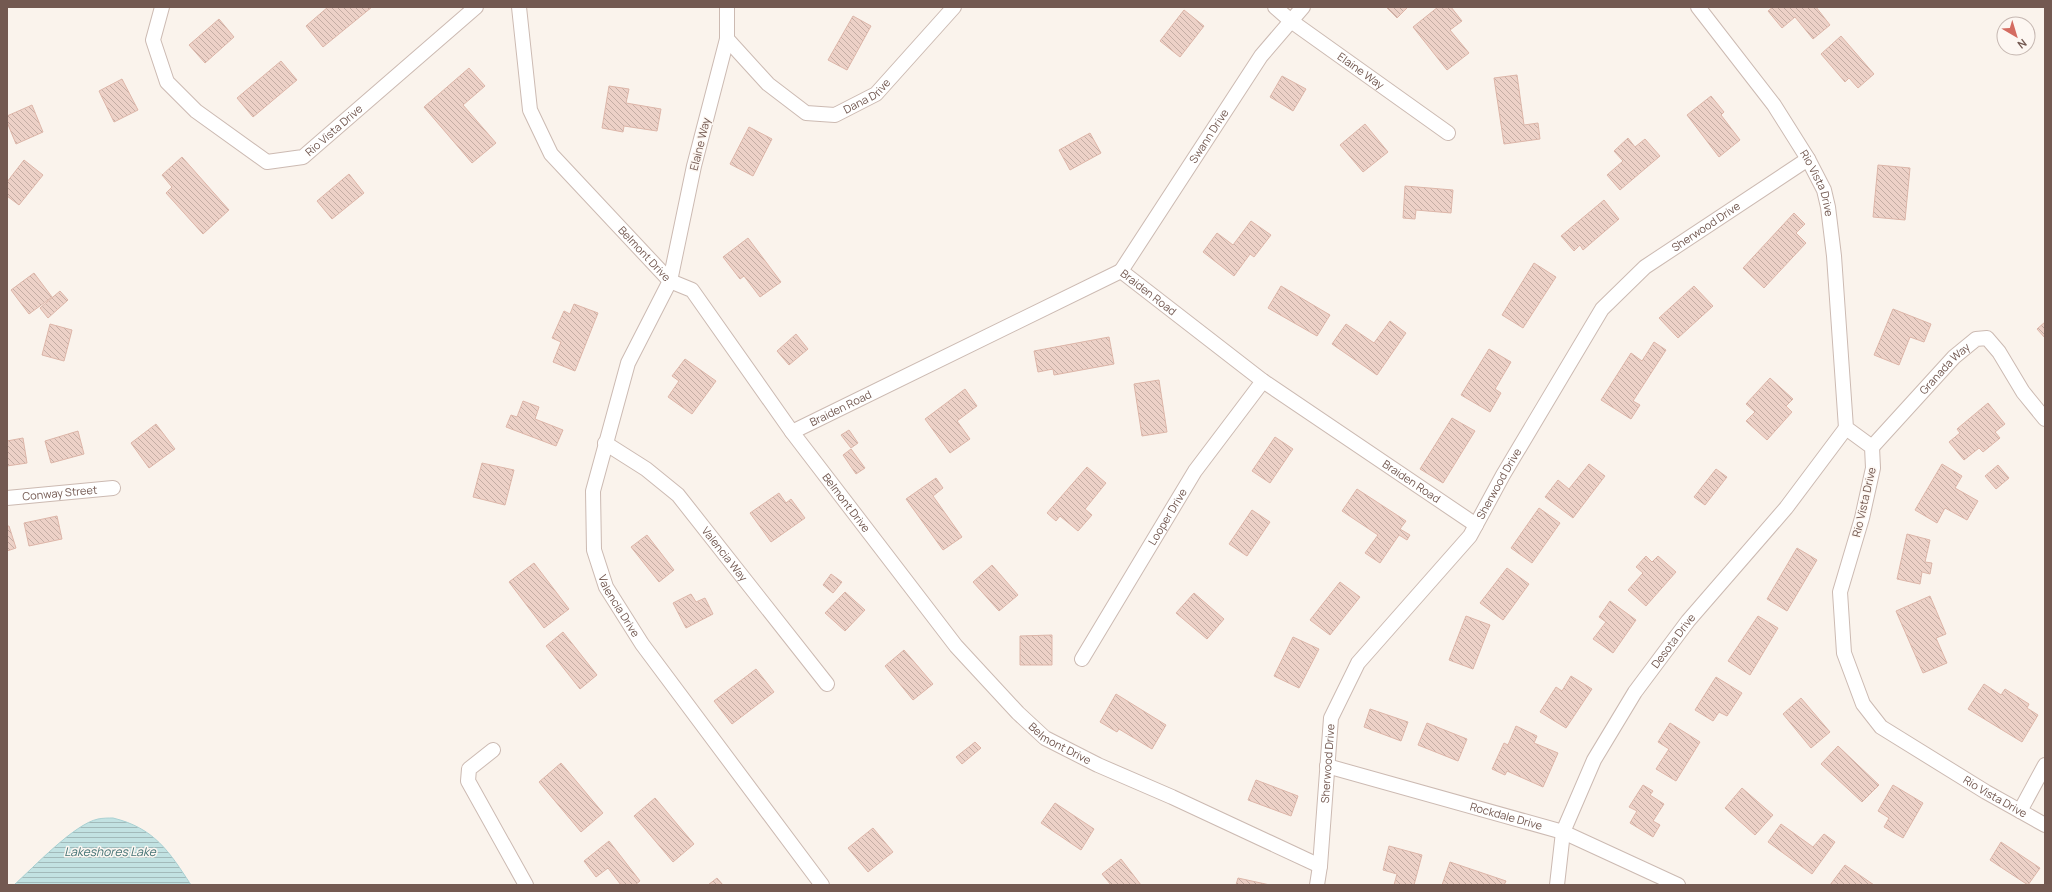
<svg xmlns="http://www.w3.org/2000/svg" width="2052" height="892" font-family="Manrope,sans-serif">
  <defs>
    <pattern id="water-rules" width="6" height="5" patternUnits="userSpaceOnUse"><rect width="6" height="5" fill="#c2e2e2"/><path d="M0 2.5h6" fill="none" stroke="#a2baba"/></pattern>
    <pattern id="building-back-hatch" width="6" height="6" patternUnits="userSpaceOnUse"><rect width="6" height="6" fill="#edd1c7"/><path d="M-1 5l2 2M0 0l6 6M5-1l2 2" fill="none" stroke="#c4ada4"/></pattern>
  </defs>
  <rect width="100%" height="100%" fill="#faf3ec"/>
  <path fill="url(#water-rules)" stroke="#a9d1d3" d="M113,818C154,828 169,851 191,885H14C33,868 74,824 98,819C103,818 109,818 113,818Z"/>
  <g fill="url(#building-back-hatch)" stroke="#ddb6a9">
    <polygon points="328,7 372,7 323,47 306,26"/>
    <polygon points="1386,7 1408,7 1397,18"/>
    <polygon points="1438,7 1451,7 1462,21 1450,30 1469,53 1447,70 1413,27"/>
    <polygon points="1773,7 1816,7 1830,25 1813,39 1795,17 1782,28 1768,11"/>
    <polygon points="1184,10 1204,26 1180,57 1160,41"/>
    <polygon points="853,16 871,26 847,70 828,60"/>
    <polygon points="219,19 234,37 205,63 189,45"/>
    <polygon points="1841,36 1874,74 1858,88 1849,78 1845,82 1821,54"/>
    <polygon points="281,61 297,80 253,117 237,98"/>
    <polygon points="469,68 485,86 463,105 496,143 472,163 424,107"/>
    <polygon points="1517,75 1524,125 1538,123 1540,139 1504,144 1494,78"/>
    <polygon points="1282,76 1306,89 1293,111 1270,97"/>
    <polygon points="122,79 138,110 114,122 99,91"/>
    <polygon points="609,86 629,89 626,103 661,109 657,131 624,126 623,132 602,128"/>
    <polygon points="1711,96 1724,112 1721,115 1740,140 1719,157 1687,115"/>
    <polygon points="32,105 43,132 16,144 7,122 7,116"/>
    <polygon points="1365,124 1388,152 1363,172 1340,145"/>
    <polygon points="749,127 772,139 753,176 730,164"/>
    <polygon points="1090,133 1101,153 1070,170 1059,150"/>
    <polygon points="1628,138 1635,147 1645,139 1660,156 1620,190 1607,175 1623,161 1614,151"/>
    <polygon points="182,157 229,210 203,234 166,193 172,187 162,175"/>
    <polygon points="24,160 43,175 19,205 7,196 7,182"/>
    <polygon points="1878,165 1910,168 1905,220 1873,217"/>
    <polygon points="349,174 364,193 332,219 317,201"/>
    <polygon points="1405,186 1453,190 1451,213 1416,210 1415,219 1403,218"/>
    <polygon points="1604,200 1619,219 1583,250 1580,245 1574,251 1561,236"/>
    <polygon points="1794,213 1805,224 1796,233 1806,243 1764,288 1743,268"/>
    <polygon points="1251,221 1271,235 1254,257 1250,254 1234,276 1203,252 1217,233 1233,245"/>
    <polygon points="748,238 781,282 760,297 744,276 740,279 723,257"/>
    <polygon points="1534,263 1556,277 1523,328 1502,315"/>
    <polygon points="34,273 52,297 29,314 11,290"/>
    <polygon points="1281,286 1330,315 1317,336 1268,308"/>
    <polygon points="1694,286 1713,306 1678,338 1659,318"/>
    <polygon points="60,291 68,300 48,318 40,308"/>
    <polygon points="574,304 598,313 575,371 553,362 561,342 552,338 564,311 570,314"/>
    <polygon points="1893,309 1931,324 1924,342 1910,337 1899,365 1874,355"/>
    <polygon points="1390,321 1406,333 1377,375 1332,344 1346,324 1374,343"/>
    <polygon points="2045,322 2045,338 2037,329"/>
    <polygon points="50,324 72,330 64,361 42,355"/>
    <polygon points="796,334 808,349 789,365 777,351"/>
    <polygon points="1109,337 1114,364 1054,375 1053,369 1038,372 1034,351"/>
    <polygon points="1654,342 1666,350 1633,401 1640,405 1631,419 1601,400 1631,353 1642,361"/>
    <polygon points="1489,349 1511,362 1495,389 1501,393 1490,412 1461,395"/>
    <polygon points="685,359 716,381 692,414 668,397 679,381 672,376"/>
    <polygon points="1770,378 1793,399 1786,406 1792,412 1767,440 1746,421 1755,412 1746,404"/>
    <polygon points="1159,380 1167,432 1142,436 1134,384"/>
    <polygon points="965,389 977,406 957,421 970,439 950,453 925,419"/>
    <polygon points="523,401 539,407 535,419 563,430 556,446 506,427 511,415 517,417"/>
    <polygon points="1988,403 2005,424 1995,432 2000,438 1983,452 1979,448 1964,460 1949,442 1960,433 1957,429"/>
    <polygon points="1452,418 1475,431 1443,483 1420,469"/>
    <polygon points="156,424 175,449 149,468 131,443"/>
    <polygon points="849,430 858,443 851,448 841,435"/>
    <polygon points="78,431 84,454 51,463 45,441"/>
    <polygon points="1275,437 1293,449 1270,483 1252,471"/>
    <polygon points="23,438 27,463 7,466 7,441"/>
    <polygon points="851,449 865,468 856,474 843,455"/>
    <polygon points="482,463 514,470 505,505 473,497"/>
    <polygon points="1589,464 1605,476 1573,518 1545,497 1558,480 1569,489"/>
    <polygon points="1942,464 1962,476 1955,488 1978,501 1967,520 1945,508 1937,523 1915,510"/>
    <polygon points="1998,465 2009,478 1996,489 1985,476"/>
    <polygon points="1087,467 1106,483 1085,509 1092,515 1078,531 1060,516 1056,521 1047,513"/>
    <polygon points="1716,469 1727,477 1705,505 1694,497"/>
    <polygon points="936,478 943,488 933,496 962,537 943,550 906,499"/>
    <polygon points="1357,489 1406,521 1400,529 1410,535 1407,540 1399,535 1380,563 1365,553 1378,535 1342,511"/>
    <polygon points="779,493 786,503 791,499 805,518 771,542 750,513"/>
    <polygon points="1539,508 1560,523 1532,563 1511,548"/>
    <polygon points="1252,510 1270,522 1247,556 1229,544"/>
    <polygon points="57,516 62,539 29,546 24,523"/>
    <polygon points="7,526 9,526 16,548 7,551"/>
    <polygon points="1907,534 1930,540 1925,562 1932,563 1930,574 1922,572 1920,584 1897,579"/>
    <polygon points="647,535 674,570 659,582 631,547"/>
    <polygon points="1797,548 1817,560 1787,611 1767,599"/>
    <polygon points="1646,556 1652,562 1658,556 1676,572 1646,606 1628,590 1643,573 1636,567"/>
    <polygon points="534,563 569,609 544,628 509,582"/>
    <polygon points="992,565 1018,595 999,611 973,582"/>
    <polygon points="1507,568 1529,584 1503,620 1480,603"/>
    <polygon points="831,574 842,582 833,593 823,585"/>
    <polygon points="1340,582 1360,597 1330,635 1310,620"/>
    <polygon points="845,592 865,610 845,631 825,613"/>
    <polygon points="1194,593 1224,619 1207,639 1176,613"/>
    <polygon points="691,594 696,602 705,598 713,614 686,628 673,603"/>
    <polygon points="1930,596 1946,634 1936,638 1947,663 1923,673 1896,611"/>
    <polygon points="1610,601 1636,620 1613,653 1593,639 1606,622 1599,617"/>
    <polygon points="1466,616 1490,625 1473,669 1449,660"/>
    <polygon points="1758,616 1778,628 1750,675 1728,661"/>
    <polygon points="563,632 597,675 580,689 546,646"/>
    <polygon points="1052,635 1052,665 1020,665 1020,636"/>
    <polygon points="1293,637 1319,649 1299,688 1274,676"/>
    <polygon points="904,650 933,684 913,700 885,666"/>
    <polygon points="756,669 774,692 732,724 714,701"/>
    <polygon points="1571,676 1592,689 1566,728 1540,712 1556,687 1562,691"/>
    <polygon points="1716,677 1742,693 1727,716 1719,712 1713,721 1695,710"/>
    <polygon points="1984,684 2001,695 2005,689 2029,704 2027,708 2038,715 2022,742 1968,709"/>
    <polygon points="1116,694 1166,725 1152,749 1119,729 1117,732 1100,722"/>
    <polygon points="1801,698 1830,732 1811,748 1783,714"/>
    <polygon points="1370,709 1408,722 1401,741 1364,727"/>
    <polygon points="1427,723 1467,739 1458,761 1418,745"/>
    <polygon points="1670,723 1700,742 1676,781 1656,769 1669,749 1658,742"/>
    <polygon points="1516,726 1537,736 1534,743 1558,753 1543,787 1507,771 1505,775 1492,769 1504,743 1508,745"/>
    <polygon points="975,742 981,748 962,764 956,757"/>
    <polygon points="1838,746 1879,785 1862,802 1821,764"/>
    <polygon points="561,763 603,813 581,832 539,782"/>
    <polygon points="1256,780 1298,796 1291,816 1248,800"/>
    <polygon points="1643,785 1653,791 1650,795 1664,804 1653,821 1660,825 1653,837 1630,823 1637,811 1629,807"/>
    <polygon points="1893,785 1923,803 1903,838 1884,827 1889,818 1878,811"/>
    <polygon points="1742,788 1773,815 1755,835 1725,808"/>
    <polygon points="655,798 694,844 673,862 634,816"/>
    <polygon points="1055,803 1094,829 1081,850 1041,823"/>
    <polygon points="1781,824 1813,847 1824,834 1835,842 1812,874 1768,842"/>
    <polygon points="873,828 893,852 868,872 848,848"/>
    <polygon points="609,841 640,881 635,885 621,885 608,868 596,877 584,861"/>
    <polygon points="2001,842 2040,868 2028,885 1990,860"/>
    <polygon points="1389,846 1422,855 1414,885 1394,885 1397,874 1383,870"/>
    <polygon points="1121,859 1141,885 1111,885 1102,874"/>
    <polygon points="1450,862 1506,881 1504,885 1442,885"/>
    <polygon points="1845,865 1874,885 1830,885"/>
    <polygon points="717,878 723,885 708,885"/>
    <polygon points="1238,878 1270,885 1236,885"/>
  </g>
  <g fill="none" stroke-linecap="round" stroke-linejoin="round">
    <g stroke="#ccbab2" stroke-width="16">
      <g id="street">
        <path id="s1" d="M162,7L153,40L167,82L196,111L267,162L303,157L476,7"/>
        <path id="s2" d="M519,7L530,110L551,154L670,281L692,290L792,432L956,646L1018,713L1045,738L1098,765L1172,797L1320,866"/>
        <path id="s3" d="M727,7V39L694,166L670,281L628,363L593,491L594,550L606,587L642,644L822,885"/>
        <path id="s4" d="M1275,7L1291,21L1448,133"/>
        <path id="s5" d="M1698,7L1774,105L1808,159L1824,190L1828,207L1834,256L1846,428L1872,447L1873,468L1862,518L1840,592L1844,653L1863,704L1881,727L1986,792L2045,825"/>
        <path id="s6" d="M727,39L768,84L806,113L835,115L876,94L954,7"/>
        <path id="s7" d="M1121,271L1261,56L1303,7"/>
        <path id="s8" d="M792,432L1121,271L1263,381L1476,525"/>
        <path id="s9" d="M605,443L646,469L678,495L827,684"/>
        <path id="s10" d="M1872,447L1954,357L1976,339L1987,338L1999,352L2023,392L2045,419"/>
        <path id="s11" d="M7,498L113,488"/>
        <path id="s12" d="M1082,659L1195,471L1263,381"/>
        <polyline points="493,750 469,769 468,781 526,885"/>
        <path id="s13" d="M1327,766L1563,832L1678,885"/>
        <polyline points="2020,811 2045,765"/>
        <path id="s14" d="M1317,885L1320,866L1331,718L1358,663L1470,536L1503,475L1602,309L1645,267L1808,159"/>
        <path id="s15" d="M1557,885L1563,832L1594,760L1635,692L1688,621L1786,508L1846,428"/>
      </g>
    </g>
    <use href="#street" stroke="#fff" stroke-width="14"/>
  </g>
  <g text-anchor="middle" stroke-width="3" stroke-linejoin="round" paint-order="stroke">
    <g font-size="11" fill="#735951" stroke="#fdf7f2">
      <text dy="4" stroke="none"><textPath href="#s4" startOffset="107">Elaine Way</textPath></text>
      <text dy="4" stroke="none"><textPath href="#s6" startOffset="175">Dana Drive</textPath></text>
      <text dy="4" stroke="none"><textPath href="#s1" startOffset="284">Rio Vista Drive</textPath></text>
      <text dy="4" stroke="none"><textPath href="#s7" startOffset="161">Swann Drive</textPath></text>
      <text transform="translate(700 144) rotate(-76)" y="4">Elaine Way</text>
      <text dy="4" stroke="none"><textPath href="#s5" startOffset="214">Rio Vista Drive</textPath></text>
      <text dy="4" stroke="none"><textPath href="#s14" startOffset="794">Sherwood Drive</textPath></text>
      <text dy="4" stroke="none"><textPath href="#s2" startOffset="289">Belmont Drive</textPath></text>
      <text dy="4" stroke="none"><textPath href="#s8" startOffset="401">Braiden Road</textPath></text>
      <text dy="4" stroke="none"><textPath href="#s10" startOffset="107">Granada Way</textPath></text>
      <text dy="4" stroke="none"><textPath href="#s8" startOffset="54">Braiden Road</textPath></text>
      <text dy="4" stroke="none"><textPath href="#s8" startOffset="725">Braiden Road</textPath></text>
      <text dy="4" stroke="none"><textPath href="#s14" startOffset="458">Sherwood Drive</textPath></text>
      <text dy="4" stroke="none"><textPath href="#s11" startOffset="53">Conway Street</textPath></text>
      <text dy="4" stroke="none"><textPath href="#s2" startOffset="613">Belmont Drive</textPath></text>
      <text transform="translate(1864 502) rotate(-77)" y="4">Rio Vista Drive</text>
      <text dy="4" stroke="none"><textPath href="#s12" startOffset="166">Looper Drive</textPath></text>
      <text dy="4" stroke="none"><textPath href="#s9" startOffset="165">Valencia Way</textPath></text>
      <text dy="4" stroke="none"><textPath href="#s3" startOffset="626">Valencia Drive</textPath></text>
      <text dy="4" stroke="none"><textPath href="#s15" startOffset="275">Desota Drive</textPath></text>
      <text dy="4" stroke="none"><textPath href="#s2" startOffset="937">Belmont Drive</textPath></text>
      <text dy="4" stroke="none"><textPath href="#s14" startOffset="122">Sherwood Drive</textPath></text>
      <text dy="4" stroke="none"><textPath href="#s5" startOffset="922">Rio Vista Drive</textPath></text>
      <text dy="4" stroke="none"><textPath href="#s13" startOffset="186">Rockdale Drive</textPath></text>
    </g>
    <g font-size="12" font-style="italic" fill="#467476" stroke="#fdf7f2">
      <text x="110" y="856">Lakeshores Lake</text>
    </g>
  </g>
  <rect width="2052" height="892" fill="none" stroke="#735951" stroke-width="16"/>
  <g transform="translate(2016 36) rotate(142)"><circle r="19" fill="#fdf7f2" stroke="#c6b8b2"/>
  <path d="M0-3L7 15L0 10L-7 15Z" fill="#d46c61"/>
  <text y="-6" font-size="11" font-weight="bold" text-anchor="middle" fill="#735951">N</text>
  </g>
</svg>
